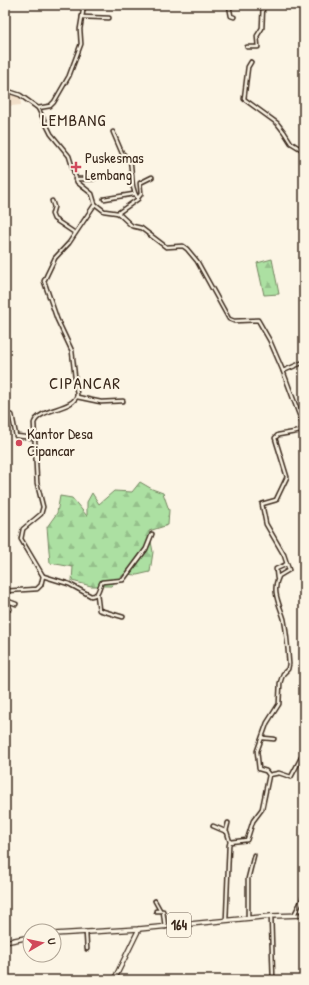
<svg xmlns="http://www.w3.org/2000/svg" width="309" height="985" font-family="'Patrick Hand',sans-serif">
  <defs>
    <pattern id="forest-firs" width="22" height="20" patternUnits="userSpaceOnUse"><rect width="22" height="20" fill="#ace0a2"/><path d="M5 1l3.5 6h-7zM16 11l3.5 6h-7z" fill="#95c08b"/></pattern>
  </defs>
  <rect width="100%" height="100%" fill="#fcf5e5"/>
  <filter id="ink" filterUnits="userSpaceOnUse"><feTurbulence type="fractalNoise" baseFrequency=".025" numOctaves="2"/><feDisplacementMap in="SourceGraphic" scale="8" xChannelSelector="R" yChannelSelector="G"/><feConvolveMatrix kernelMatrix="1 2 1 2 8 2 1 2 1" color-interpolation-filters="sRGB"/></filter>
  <g filter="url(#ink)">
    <polygon fill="#f1dfc9" points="7,91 20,96 21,105 11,106 5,95"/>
    <g fill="url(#forest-firs)" stroke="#748560">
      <polygon points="272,259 279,294 264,295 257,263"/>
      <polygon points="140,482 152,489 163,493 169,510 168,525 149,531 153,552 150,572 137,575 124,574 111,586 91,586 72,581 73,567 50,563 47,527 57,513 60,496 72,498 87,516 87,502 92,493 99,504 114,491 132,492"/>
    </g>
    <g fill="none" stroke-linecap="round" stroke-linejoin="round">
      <g stroke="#3b2a1e" stroke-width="5.5">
        <g id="street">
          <polyline points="229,5 231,16 234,17"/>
          <polyline points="82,17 109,18"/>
          <polyline points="247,47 258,47 257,36 262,28 263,5"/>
          <polyline points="251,62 248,67 244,99 277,123 284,132 291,143 304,151"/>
          <path d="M5,90L20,95L38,108L51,134L69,156L77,182L92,194L95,204L69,243L55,258L44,281L57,319L72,351L77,395C74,410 39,408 34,423L37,483L43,507L41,514L23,529L21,539L43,576L41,585L37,589L5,591"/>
          <polyline points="38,108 50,106 54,102 69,76 81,44 80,29 84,5"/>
          <path d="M113,132L122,153L130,160C133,175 130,187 138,199L118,213"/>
          <polyline points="75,179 93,179 99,176"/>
          <polyline points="138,198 141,194 140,183 152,177"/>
          <polyline points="104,199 134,194"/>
          <polyline points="52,201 54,207 52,214 54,219 75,233"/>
          <path d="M95,204L104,211L118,213L132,226L141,228L166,247L183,246L187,249L197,261L229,319L234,321L258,320L270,341L283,371L303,425L301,431L278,435L275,438L287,477L276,500L262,504L266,524L284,555L289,570L279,576C271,591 280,605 284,619C287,634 288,649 289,664L288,669L283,674L280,683L279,704L267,723L257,751L259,769L266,771L269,775L262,809L253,821L247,840L230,842L229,845L226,920"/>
          <polyline points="283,371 304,362"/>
          <polyline points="77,397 101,402 123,401"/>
          <polyline points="5,415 12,415 16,436 34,438"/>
          <path d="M43,576L69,584L91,596C100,595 98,588 102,582L123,580L146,549L152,534"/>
          <polyline points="277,578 276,569 287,564"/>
          <polyline points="97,594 99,610 123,617"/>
          <polyline points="5,595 10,609"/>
          <polyline points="8,601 16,604"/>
          <polyline points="263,738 274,739"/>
          <polyline points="269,775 279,773 291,777 304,752"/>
          <polyline points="213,826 227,832 230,842"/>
          <polyline points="226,831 228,823"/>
          <polyline points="155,901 160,910"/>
          <polyline points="156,911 163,911 165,927"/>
          <polyline points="294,915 304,896"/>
          <polyline points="271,916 273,980"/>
          <polyline points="248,918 248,879 254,855"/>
          <polyline points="86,932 87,949"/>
        </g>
      </g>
      <g stroke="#3b2a1e" stroke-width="6">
        <polyline id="secondary" points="114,980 139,929"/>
      </g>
      <g stroke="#3b2a1e" stroke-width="6">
        <g id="primary">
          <polyline points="54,934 139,929 271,916 304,915"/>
          <polyline points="5,942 30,937"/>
        </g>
      </g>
      <use href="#street" stroke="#fcf5e5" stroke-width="2.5"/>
      <use href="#secondary" stroke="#fcf5e5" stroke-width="3.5"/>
      <use href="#primary" stroke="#fcf5e5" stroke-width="3.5"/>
    </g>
  </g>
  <g fill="#d1495b" stroke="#fcf5e5" stroke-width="1.5">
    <path d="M74 161h4v4h4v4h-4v4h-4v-4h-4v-4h4z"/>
    <circle cx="19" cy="443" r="4"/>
  </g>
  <g text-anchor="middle" stroke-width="4" stroke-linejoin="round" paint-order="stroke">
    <rect fill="#fcf5e5" stroke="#75675a" stroke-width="1" x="167" y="913" width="24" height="24" rx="3"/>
    <g font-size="14" font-weight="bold" fill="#3b2a1e">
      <text x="179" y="930">164</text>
    </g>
    <g font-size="15" fill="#3b2a1e" stroke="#fcf5e5" text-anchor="start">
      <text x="85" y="163">Puskesmas<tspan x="85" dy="17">Lembang</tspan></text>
      <text x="27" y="439">Kantor Desa<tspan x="27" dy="17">Cipancar</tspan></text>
    </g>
    <g font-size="17" letter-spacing="1" fill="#3b2a1e" stroke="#fcf5e5">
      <text x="74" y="126">LEMBANG</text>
      <text x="85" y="389">CIPANCAR</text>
    </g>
  </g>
  <rect width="309" height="985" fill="none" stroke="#fcf5e5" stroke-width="20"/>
  <rect x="10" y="10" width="289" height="965" fill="none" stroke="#3b2a1e" stroke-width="1.5" filter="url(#ink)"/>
  <g transform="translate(42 943) rotate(81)"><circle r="19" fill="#fcf5e5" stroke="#afa495"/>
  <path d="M0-3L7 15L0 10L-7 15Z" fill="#d1495b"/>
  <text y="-6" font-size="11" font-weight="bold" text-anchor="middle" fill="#3b2a1e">U</text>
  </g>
</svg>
